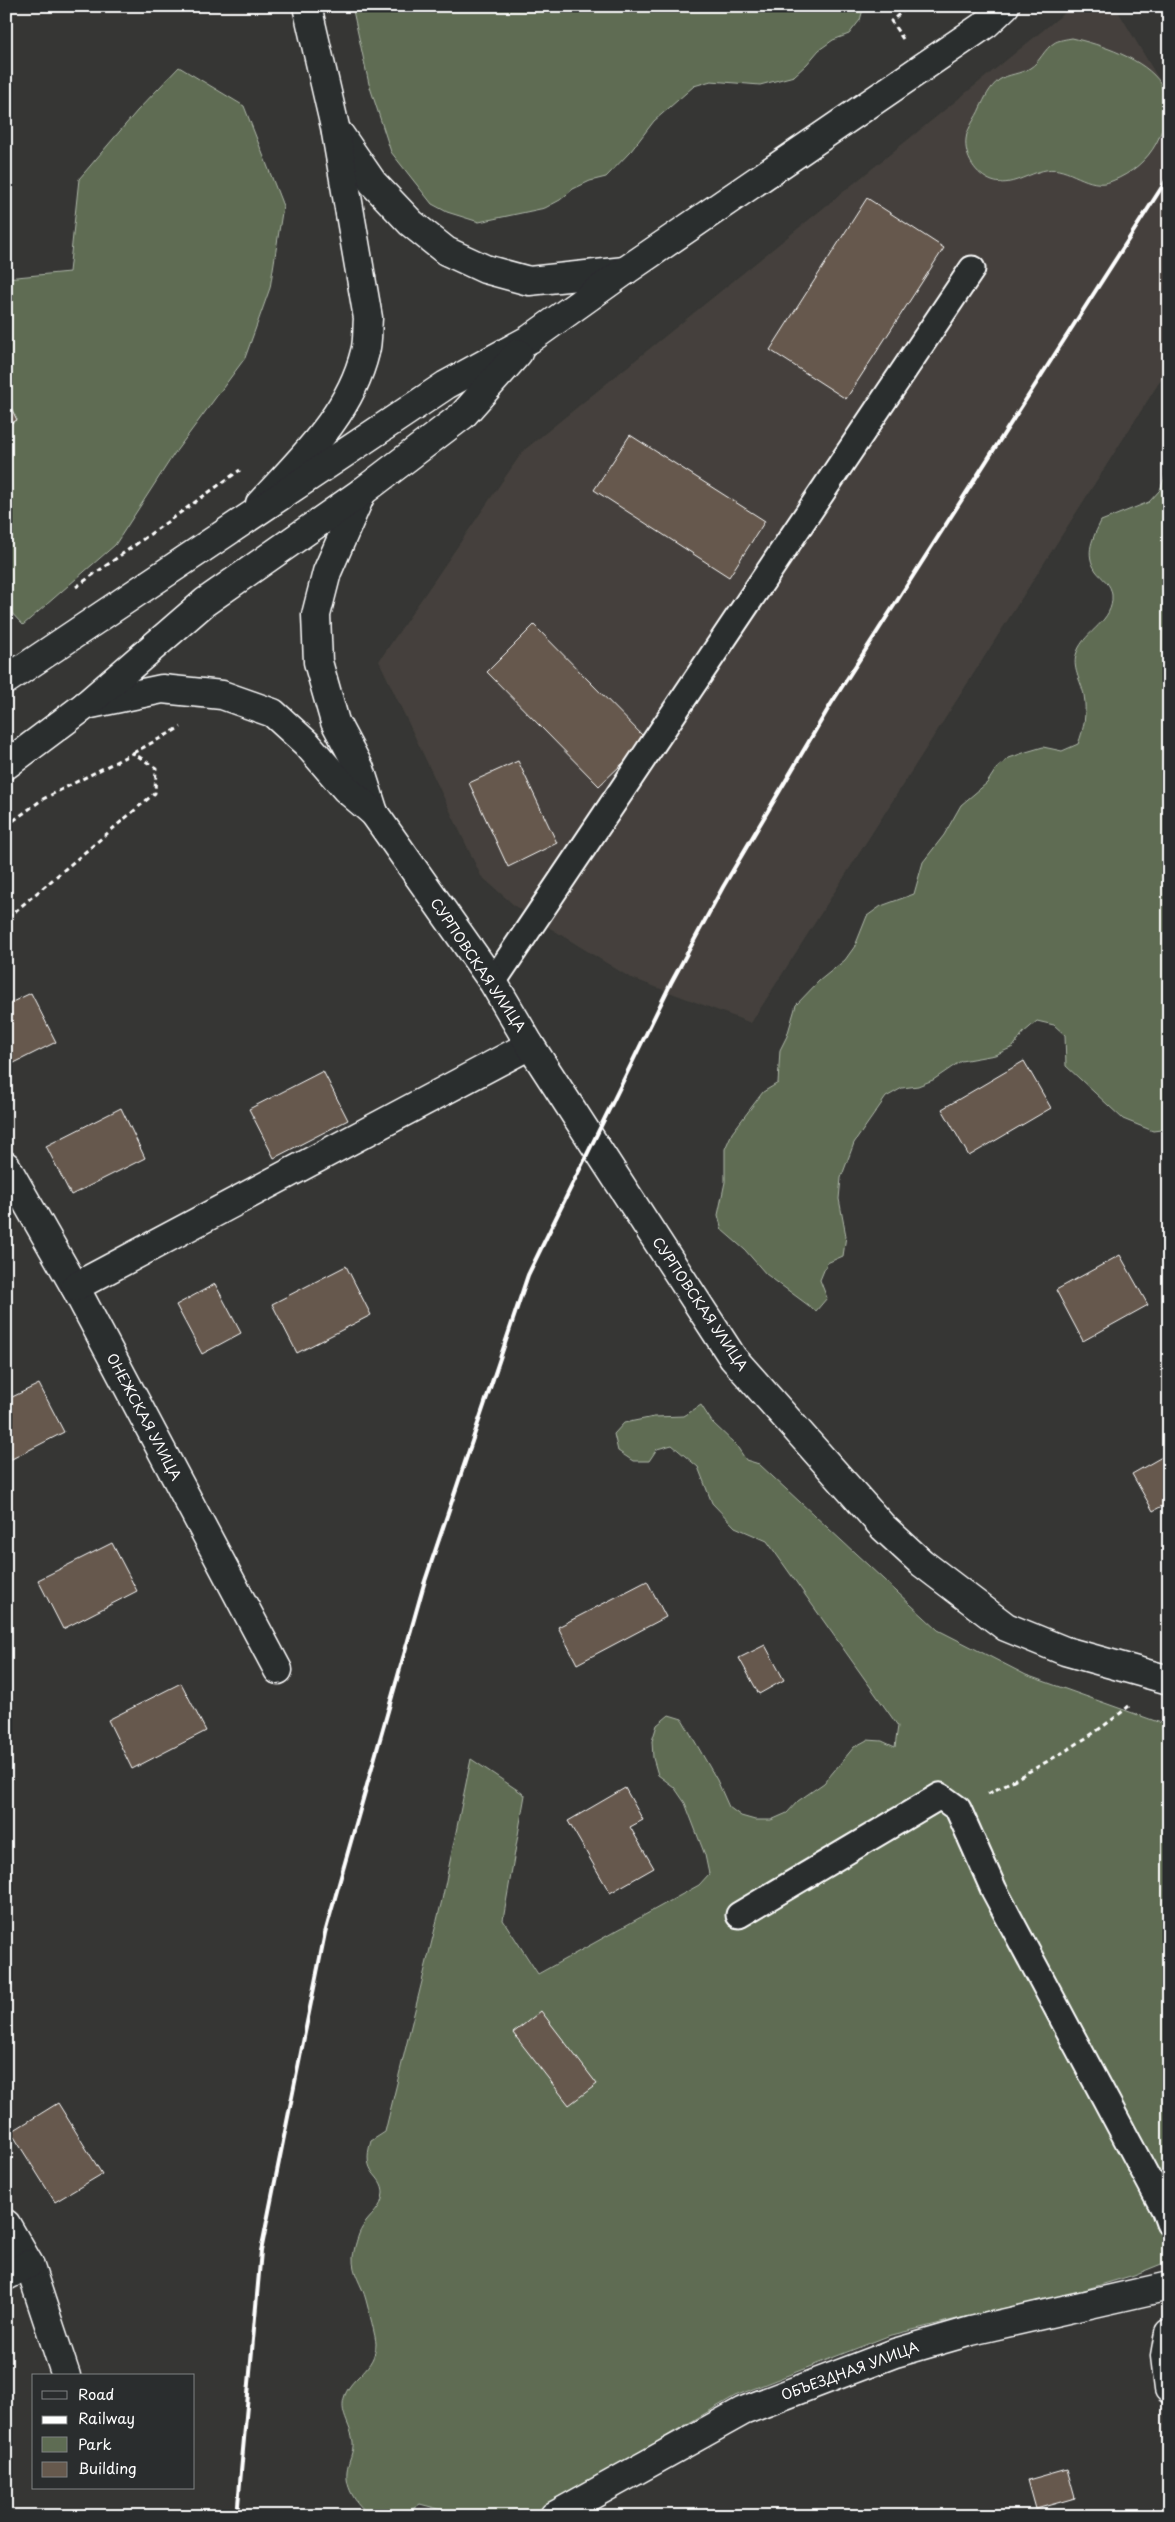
<svg xmlns="http://www.w3.org/2000/svg" width="1175" height="2522" font-family="'Playpen Sans',sans-serif">
  <rect width="100%" height="100%" fill="#363634"/>
  <filter id="ink" filterUnits="userSpaceOnUse"><feTurbulence type="fractalNoise" baseFrequency=".02" numOctaves="2"/><feDisplacementMap in="SourceGraphic" scale="10" xChannelSelector="R" yChannelSelector="G"/><feConvolveMatrix kernelMatrix="1 2 1 2 8 2 1 2 1" color-interpolation-filters="sRGB"/></filter>
  <g filter="url(#ink)">
    <polygon fill="#44403c" points="1073,6 1115,6 1169,96 1169,367 751,1023 629,977 516,907 481,876 379,661 523,451"/>
    <g fill="#5e6c53" stroke="#aeb6a9">
      <polygon points="352,6 864,6 860,20 849,34 833,40 819,50 807,64 794,76 760,85 711,81 694,86 654,121 631,151 606,177 590,181 573,189 560,200 545,208 479,222 447,212 432,204 391,152 369,84"/>
      <path d="M1072,38C1099,44 1146,59 1161,84C1175,127 1151,166 1112,181C1088,191 1069,165 1046,170C1028,173 1011,188 992,181C976,175 964,157 966,139C967,128 976,118 980,108C985,98 989,88 999,80C1008,74 1021,74 1030,68C1040,62 1044,49 1054,43C1058,40 1067,39 1072,38Z"/>
      <polygon points="179,67 244,106 283,206 270,288 245,358 174,454 115,545 23,625 6,607 6,278 69,272 79,179 137,111"/>
      <path d="M1169,466V793L1166,801L1169,804V1129L1153,1131L1123,1119L1066,1066L1065,1035L1054,1025L1037,1021L1023,1033L1013,1047L995,1055L961,1061L933,1080L918,1086L902,1088L886,1097L854,1143L841,1178L839,1199L846,1236L843,1256L827,1263L820,1280L827,1298L816,1311L766,1274L745,1250L722,1230L718,1215L725,1182V1149L732,1133L763,1092L778,1083L780,1050L787,1036L796,1005L819,981L845,960L855,946L867,916L881,906L914,894L923,862L944,835L961,805L987,783L996,769L1009,758L1026,752L1043,747L1062,751L1078,744C1084,729 1087,712 1084,695C1081,680 1071,668 1077,652C1085,630 1114,622 1112,595C1111,583 1102,579 1096,571C1084,553 1093,538 1101,521L1149,502L1160,490Z"/>
      <path d="M701,1405L712,1422L736,1445L746,1460L759,1464L938,1630L1026,1675L1158,1722L1169,1724V2261L1134,2275L1056,2298L977,2314L888,2336L735,2396L530,2516H465L420,2504L402,2516H372C358,2507 345,2489 347,2471C348,2461 354,2452 353,2442C351,2424 338,2413 345,2395C353,2375 375,2370 376,2344C376,2337 368,2308 366,2300C362,2284 352,2274 353,2257C354,2249 358,2234 362,2228C370,2214 382,2210 383,2193C383,2173 360,2176 371,2141L385,2132L442,1900L471,1759L525,1795L503,1920L538,1974L699,1885L709,1874L705,1855L685,1803L674,1787L658,1775L653,1758L652,1741L657,1725L669,1715L682,1719L717,1780L729,1807L741,1816L755,1820H771L787,1813L798,1801L824,1783L854,1747L867,1740L882,1741L895,1747L898,1726L767,1541L735,1527L712,1503L698,1467L672,1445L657,1449L649,1461H633L618,1451L614,1434L624,1423L654,1417L684,1416Z"/>
    </g>
    <g fill="#66594d" stroke="#fff">
      <polygon points="867,198 944,248 846,399 770,350"/>
      <polygon points="6,398 17,420 6,426"/>
      <polygon points="630,435 765,521 729,577 594,490"/>
      <polygon points="534,625 647,740 599,786 487,672"/>
      <polygon points="518,761 557,843 508,867 469,783"/>
      <polygon points="31,993 56,1042 6,1067 6,1005"/>
      <polygon points="1024,1061 1051,1108 969,1156 942,1109"/>
      <polygon points="323,1071 348,1120 274,1158 249,1109"/>
      <polygon points="121,1108 145,1158 71,1195 46,1146"/>
      <polygon points="1120,1255 1148,1305 1083,1341 1056,1290"/>
      <polygon points="346,1266 371,1315 297,1353 272,1304"/>
      <polygon points="215,1284 241,1333 202,1354 176,1305"/>
      <polygon points="39,1384 64,1432 6,1462 6,1400"/>
      <polygon points="1169,1453 1169,1502 1153,1511 1132,1474"/>
      <polygon points="112,1543 137,1591 63,1629 38,1580"/>
      <polygon points="647,1581 666,1617 577,1664 558,1627"/>
      <polygon points="765,1645 784,1680 759,1694 739,1658"/>
      <polygon points="181,1683 206,1731 132,1769 108,1720"/>
      <polygon points="625,1788 643,1820 630,1827 654,1868 610,1893 568,1821"/>
      <polygon points="541,2011 597,2084 569,2105 513,2033"/>
      <polygon points="58,2103 102,2174 55,2202 11,2132"/>
      <polygon points="1067,2469 1075,2498 1036,2509 1028,2480"/>
    </g>
    <g fill="none" stroke-linecap="round" stroke-linejoin="round">
      <g stroke="#fff" stroke-width="29">
        <g id="service">
          <polyline points="493,982 972,269"/>
          <polyline points="739,1915 940,1796 958,1809 994,1890 1164,2209 1169,2223"/>
        </g>
      </g>
      <g stroke="#fff" stroke-width="31">
        <g id="minor">
          <polyline points="6,1166 75,1287 278,1670"/>
          <polyline points="75,1287 530,1045"/>
          <polyline points="6,2224 29,2264 66,2376"/>
          <polyline points="6,2276 29,2264"/>
          <polyline points="1169,2333 1165,2356 1169,2389"/>
          <polyline points="554,2516 743,2411 895,2353 971,2331 1169,2286"/>
        </g>
      </g>
      <g stroke="#fff" stroke-width="31">
        <g id="secondary">
          <polyline points="340,135 373,183 411,223 446,251 485,269 529,281 625,271"/>
          <polyline points="362,492 327,572 316,615 318,662 335,722 360,769 374,813"/>
          <path d="M260,504C302,458 350,414 365,352C368,342 367,329 368,318L335,127L307,6"/>
          <polyline points="86,705 162,689 222,695 273,713 307,744 346,789 374,813 493,982 530,1045 733,1358 883,1527 922,1563 1006,1627 1065,1651 1169,1680"/>
        </g>
      </g>
      <g stroke="#fff" stroke-width="31">
        <g id="primary">
          <polyline points="6,680 446,385 530,339 625,271 986,24 1005,6"/>
          <polyline points="6,765 86,705 205,602 362,492 463,415 518,353"/>
        </g>
      </g>
      <g stroke="#fff" stroke-width="3" stroke-dasharray="5 4" stroke-linecap="butt">
        <polyline points="903,39 891,21 909,6"/>
        <polyline points="76,587 240,470"/>
        <polyline points="133,753 181,727"/>
        <polyline points="6,826 43,799 133,753 156,768 155,793 6,919"/>
        <path d="M988,1794C1037,1767 1087,1742 1129,1706"/>
      </g>
      <use href="#service" stroke="#2a2d2e" stroke-width="25"/>
      <use href="#minor" stroke="#2a2d2e" stroke-width="28"/>
      <use href="#secondary" stroke="#2a2d2e" stroke-width="28"/>
      <use href="#primary" stroke="#2a2d2e" stroke-width="28"/>
      <polyline stroke="#fff" stroke-width="4" points="237,2516 261,2251 325,1933 424,1584 528,1275 671,983 723,887 831,704 1169,176"/>
    </g>
  </g>
  <g text-anchor="middle" stroke-width="5" stroke-linejoin="round" paint-order="stroke">
    <g font-size="14" fill="#fff" stroke="#2a2d2e">
      <text transform="translate(478 965) rotate(56)" y="5">СУРПОВСКАЯ УЛИЦА</text>
      <text transform="translate(700 1304) rotate(56)" y="5">СУРПОВСКАЯ УЛИЦА</text>
      <text transform="translate(144 1417) rotate(62)" y="5">ОНЕЖСКАЯ УЛИЦА</text>
      <text transform="translate(850 2371) rotate(-20)" y="5">ОБЪЕЗДНАЯ УЛИЦА</text>
    </g>
  </g>
  <rect width="1175" height="2522" fill="none" stroke="#2a2d2e" stroke-width="25"/>
  <rect x="12" y="12" width="1150" height="2497" fill="none" stroke="#fff" stroke-width="2" filter="url(#ink)"/>
  <rect x="32" y="2374" width="162" height="115" fill="#2a2d2e" stroke="#7f8182"/>
  <rect x="42" y="2391" width="25" height="8" fill="#2a2d2e" stroke="#7f8182"/>
  <text x="78" y="2400" font-size="15" fill="#ffffff">Road</text>
  <rect x="42" y="2416" width="25" height="8" fill="#ffffff" stroke="#7f8182"/>
  <text x="78" y="2424" font-size="15" fill="#ffffff">Railway</text>
  <rect x="42" y="2437" width="25" height="15" fill="#5e6c53" stroke="#7f8182"/>
  <text x="78" y="2450" font-size="15" fill="#ffffff">Park</text>
  <rect x="42" y="2462" width="25" height="15" fill="#66594d" stroke="#7f8182"/>
  <text x="78" y="2474" font-size="15" fill="#ffffff">Building</text>
</svg>
